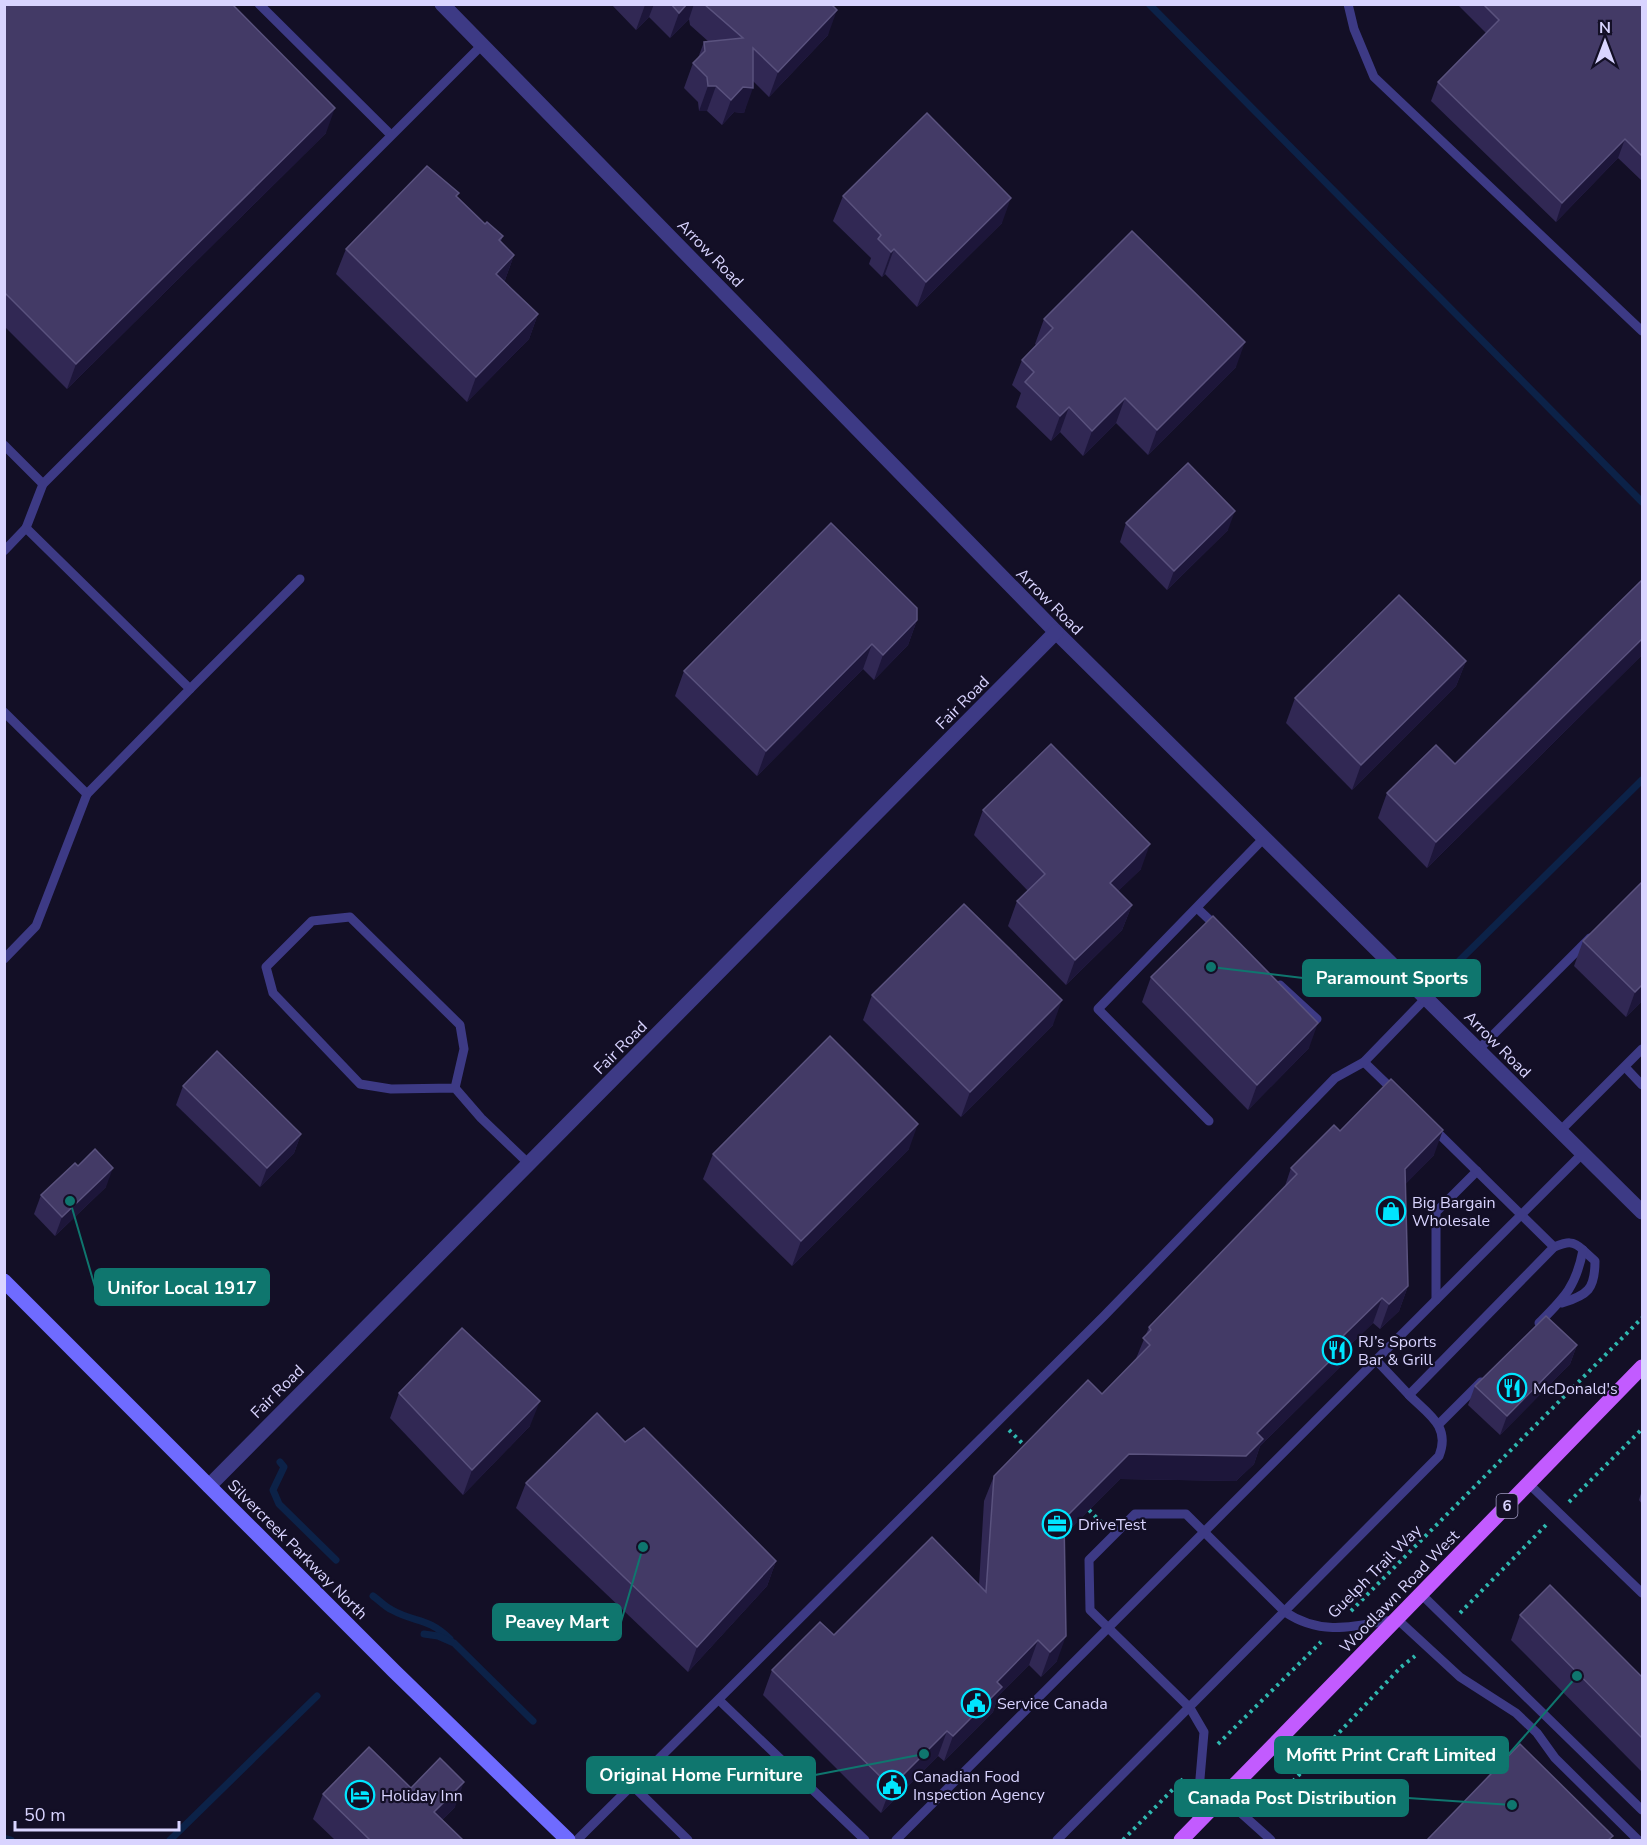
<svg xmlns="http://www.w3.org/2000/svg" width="1647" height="1845" font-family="'Nunito Sans',sans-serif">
  <rect width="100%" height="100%" fill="#130f26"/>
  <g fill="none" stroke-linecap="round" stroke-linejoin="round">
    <g stroke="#0c2248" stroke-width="7">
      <polyline points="1149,4 1642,502"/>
      <polyline points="1455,965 1642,780"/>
      <polyline points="280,1462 284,1467 273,1490 279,1504 336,1560"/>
      <path d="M373,1596C379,1600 385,1607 392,1610C415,1623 428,1617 450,1639"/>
      <polyline points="424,1634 438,1636 454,1643 533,1721"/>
      <polyline points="4,1838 11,1840"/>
      <polyline points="170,1840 317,1696"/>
    </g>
    <g stroke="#2fb8b0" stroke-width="4" stroke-dasharray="3 4.5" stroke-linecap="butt">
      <polyline points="1009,1430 1027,1448"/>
      <polyline points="1569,1502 1642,1429"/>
      <polyline points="1089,1510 1103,1524"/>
      <polyline points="1351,1611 1642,1318"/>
      <polyline points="1460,1613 1549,1522"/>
      <polyline points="1218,1744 1321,1642"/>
      <polyline points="1262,1814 1401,1667 1415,1656"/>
      <polyline points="1123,1840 1185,1777"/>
    </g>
    <g stroke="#3d3a85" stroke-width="9">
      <polyline points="259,4 390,134"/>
      <polyline points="1348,4 1354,29 1374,77 1642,331"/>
      <polyline points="4,445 43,484"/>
      <polyline points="26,528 190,689 87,794"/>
      <polyline points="4,551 26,528 43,484 483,44"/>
      <polyline points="190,689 300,579"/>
      <polyline points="4,712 87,794 36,926 4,959"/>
      <polyline points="1197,908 1217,927"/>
      <polyline points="1280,985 1317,1019"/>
      <polyline points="1478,1050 1590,938"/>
      <polyline points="1364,1062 1394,1091"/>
      <polyline points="1625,1067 1642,1085"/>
      <polyline points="455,1088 464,1049 460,1025 350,917 312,921 266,967 273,993 360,1084 391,1089 455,1088 481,1118 529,1164"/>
      <polyline points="1209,1121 1098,1009 1264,838"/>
      <polyline points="1560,1131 1642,1049"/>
      <polyline points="1436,1300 1436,1212 1477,1171"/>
      <path d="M1562,1303C1588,1295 1595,1289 1595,1261L1583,1250"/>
      <path d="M1539,1323C1564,1298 1576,1287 1583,1250C1573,1240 1567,1242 1554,1247"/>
      <polyline points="1376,1360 1409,1395 1554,1247 1434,1129"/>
      <polyline points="1439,1424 1481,1382"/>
      <polyline points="1529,1484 1642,1593"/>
      <polyline points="1421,1594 1642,1810"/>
      <polyline points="719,1700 865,1840"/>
      <polyline points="632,1785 688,1840"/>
      <polyline points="1223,1797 1271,1840"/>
      <path d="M1196,1825L1204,1732L1190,1708L1090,1610L1089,1560L1135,1514H1186L1285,1612C1322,1637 1356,1626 1397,1619L1460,1677L1516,1713L1537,1733L1555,1758L1638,1840"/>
      <polyline points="577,1840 1104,1316 1335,1078 1364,1062 1426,998"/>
      <polyline points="896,1840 1583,1153"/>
      <path d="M1057,1840L1439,1456C1451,1426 1428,1414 1409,1395"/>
    </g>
    <g stroke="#3d3a85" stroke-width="15">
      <polyline points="442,4 1056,632 1642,1212"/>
      <polyline points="209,1486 1056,632"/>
    </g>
    <polyline stroke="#6f6bff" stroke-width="15" points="4,1281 394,1671 568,1840"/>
    <polyline stroke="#c25bff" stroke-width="15" points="1181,1840 1642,1367"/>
  </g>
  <g fill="#312854">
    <polygon points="4,4 326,133 67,389 4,326"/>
    <polygon points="611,4 831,4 828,35 769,97 753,81 744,113 734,112 722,125 707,111 699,111 698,102 684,88 693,63 698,58 704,42 709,42 690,25 689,19 670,38 649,17 636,30"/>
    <polygon points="1457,4 1642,4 1642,181 1618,158 1556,222 1431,101 1438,82 1486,33"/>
    <polygon points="843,196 1002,223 917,307 885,274 882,277 869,264 871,258 833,221"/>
    <polygon points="458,198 485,224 503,236 501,241 514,255 505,280 504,281 538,314 529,339 467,402 336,274 346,249"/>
    <polygon points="1044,319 1236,367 1148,455 1116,423 1083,456 1060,432 1051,441 1016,407 1021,393 1012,385 1022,360 1036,345 1035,344"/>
    <polygon points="1126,523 1228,530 1167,590 1120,542"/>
    <polygon points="1642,580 1642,655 1427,868 1378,818 1387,793 1455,764"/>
    <polygon points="917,620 908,645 874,680 863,669 757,776 675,696 684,671"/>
    <polygon points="1466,661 1456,686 1352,790 1286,723 1295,698"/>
    <polygon points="983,810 1141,869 1118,891 1132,905 1122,930 1066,985 1008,926 1017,901 1028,891 974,835"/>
    <polygon points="1642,882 1642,1001 1626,1017 1574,966 1583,941"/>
    <polygon points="1151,977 1309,1048 1248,1110 1142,1002"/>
    <polygon points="872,995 1053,1025 961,1117 863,1020"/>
    <polygon points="183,1086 301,1134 294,1153 260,1187 176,1105"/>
    <polygon points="1340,1131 1434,1155 1405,1184 1408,1286 1399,1311 1380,1329 1373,1323 1347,1348 1340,1367 1260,1446 1254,1464 1236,1481 1120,1479 1064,1535 1057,1661 1041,1677 1029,1665 998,1696 993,1712 944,1761 938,1756 881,1813 763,1695 772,1670 834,1635 979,1585 984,1501 994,1476 1102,1394 1135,1361 1149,1327 1284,1189 1291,1168"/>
    <polygon points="909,1149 792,1266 703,1179 713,1154"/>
    <polygon points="106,1187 55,1236 34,1214 41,1195"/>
    <polygon points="1577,1345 1570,1364 1500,1435 1468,1405 1475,1386"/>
    <polygon points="399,1393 530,1426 463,1495 390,1418"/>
    <polygon points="625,1442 776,1561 767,1586 688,1672 516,1508 526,1483"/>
    <polygon points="1642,1490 1642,1504 1639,1500"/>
    <polygon points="1520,1615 1642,1677 1642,1772 1511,1640"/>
    <polygon points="411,1788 455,1807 442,1820 463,1840 335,1840 313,1819 323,1794"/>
  </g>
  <g fill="#1d163a">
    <polygon points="654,4 649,17 636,30 645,5"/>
    <polygon points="687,4 694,4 689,19 670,38 679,13"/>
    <polygon points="837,10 828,35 769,97 778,72"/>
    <polygon points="708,86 716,86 707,111 699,111"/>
    <polygon points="743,87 753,88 744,113 734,112 722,125 731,100"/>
    <polygon points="335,108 326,133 67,389 76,364"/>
    <polygon points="1625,139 1618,158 1556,222 1562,203"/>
    <polygon points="1011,198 1002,223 917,307 926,282"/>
    <polygon points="894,249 885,274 882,277 891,252"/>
    <polygon points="514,255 505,280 487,299 496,274"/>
    <polygon points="538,314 529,339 467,402 476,377"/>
    <polygon points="1245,342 1236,367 1148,455 1157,430"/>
    <polygon points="1125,398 1116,423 1083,456 1092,431"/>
    <polygon points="1069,407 1060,432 1051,441 1060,416"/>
    <polygon points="1235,511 1228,530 1167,590 1174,571"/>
    <polygon points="917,620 908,645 874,680 883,655"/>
    <polygon points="1642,639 1642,655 1427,868 1436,842"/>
    <polygon points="872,644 863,669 757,776 766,751"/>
    <polygon points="1466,661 1456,686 1352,790 1361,765"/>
    <polygon points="1150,844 1141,869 1101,908 1110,883"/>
    <polygon points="1132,905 1122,930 1066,985 1075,960"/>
    <polygon points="1642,985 1642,1001 1626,1017 1635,992"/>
    <polygon points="1062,1000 1053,1025 961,1117 970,1092"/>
    <polygon points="1318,1023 1309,1048 1248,1110 1257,1085"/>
    <polygon points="918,1124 909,1149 792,1266 801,1241"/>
    <polygon points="1443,1130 1434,1155 1396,1194 1405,1169"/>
    <polygon points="301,1134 294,1153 260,1187 267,1168"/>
    <polygon points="113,1168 106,1187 55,1236 62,1217"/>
    <polygon points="1408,1286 1399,1311 1380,1329 1389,1304"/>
    <polygon points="1382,1298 1373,1323 1347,1348 1340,1367 1260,1446 1254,1464 1236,1481 1120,1479 1055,1544 1064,1519 1129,1454 1257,1433 1343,1336"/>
    <polygon points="1577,1345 1570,1364 1500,1435 1507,1416"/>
    <polygon points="540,1401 530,1426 463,1495 472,1470"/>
    <polygon points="776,1561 767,1586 688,1672 697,1647"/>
    <polygon points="1066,1636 1057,1661 1041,1677 1050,1652"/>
    <polygon points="1038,1640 1029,1665 998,1696 993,1712 944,1761 953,1736 997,1682"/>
    <polygon points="947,1731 938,1756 881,1813 891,1787"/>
    <polygon points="464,1782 455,1807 425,1837 434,1812"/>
  </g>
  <g fill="#433a66" stroke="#5a527e" stroke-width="1.5">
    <polygon points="4,4 232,4 335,108 76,364 4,292"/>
    <polygon points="671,4 687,4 679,13"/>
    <polygon points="704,4 831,4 837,10 778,72 753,48 753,88 743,87 731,100 716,86 708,86 707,77 693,63 705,51 704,42 743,38"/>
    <polygon points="1483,4 1642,4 1642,156 1625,139 1562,203 1438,82 1499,20"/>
    <polygon points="927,113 1011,198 926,282 894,249 891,252 878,239 881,235 843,196"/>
    <polygon points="427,166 459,193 456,196 485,224 487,222 503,236 499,240 514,255 496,274 538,314 476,377 346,249"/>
    <polygon points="1132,231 1245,342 1157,430 1125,398 1092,431 1069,407 1060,416 1025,382 1034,372 1022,360 1053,328 1044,319"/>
    <polygon points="1188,463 1235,511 1174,571 1126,523"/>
    <polygon points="831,523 917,608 917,620 883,655 872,644 766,751 684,671"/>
    <polygon points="1642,580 1642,639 1436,842 1387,793 1436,745 1455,764"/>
    <polygon points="1399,595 1466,661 1361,765 1295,698"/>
    <polygon points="1051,744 1150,844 1110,883 1132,905 1075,960 1017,901 1045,874 983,810"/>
    <polygon points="1642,882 1642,985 1635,992 1583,941"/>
    <polygon points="964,904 1062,1000 970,1092 872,995"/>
    <polygon points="1213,916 1318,1023 1257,1085 1151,977"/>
    <polygon points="830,1036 918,1124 801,1241 713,1154"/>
    <polygon points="217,1051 301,1134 267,1168 183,1086"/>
    <polygon points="1391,1079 1443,1130 1405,1169 1408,1286 1389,1304 1382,1298 1343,1336 1349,1342 1257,1433 1263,1439 1246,1456 1129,1454 1064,1519 1066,1636 1050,1652 1038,1640 997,1682 1002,1687 953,1736 947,1731 891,1787 772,1670 820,1622 834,1635 932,1537 986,1592 994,1476 1088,1380 1102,1394 1150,1345 1143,1338 1151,1330 1149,1327 1297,1174 1291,1168 1334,1125 1340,1131"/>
    <polygon points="95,1149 113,1168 62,1217 41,1195 75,1163 78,1166"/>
    <polygon points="1546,1316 1577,1345 1507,1416 1475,1386"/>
    <polygon points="462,1328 540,1401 472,1470 399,1393"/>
    <polygon points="597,1413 625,1442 644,1428 776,1561 697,1647 526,1483"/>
    <polygon points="1550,1585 1642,1677 1642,1738 1520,1615"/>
    <polygon points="1520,1744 1613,1836 1608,1840 1427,1840"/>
    <polygon points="369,1747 411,1788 440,1758 464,1782 434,1812 463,1840 370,1840 323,1794"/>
  </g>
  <defs>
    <g id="shop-ring" transform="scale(1.5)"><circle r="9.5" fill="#130f26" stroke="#00e5ff" stroke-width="1.5"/><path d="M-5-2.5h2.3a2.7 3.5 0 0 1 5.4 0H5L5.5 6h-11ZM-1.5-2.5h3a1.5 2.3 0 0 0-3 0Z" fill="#00e5ff"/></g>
    <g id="restaurant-ring" transform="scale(1.5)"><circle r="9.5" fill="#130f26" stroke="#00e5ff" stroke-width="1.5"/><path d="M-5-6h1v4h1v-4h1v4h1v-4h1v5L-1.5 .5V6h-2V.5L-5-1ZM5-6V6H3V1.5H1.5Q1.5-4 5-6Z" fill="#00e5ff"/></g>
    <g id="office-ring" transform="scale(1.5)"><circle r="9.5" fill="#130f26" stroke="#00e5ff" stroke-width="1.5"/><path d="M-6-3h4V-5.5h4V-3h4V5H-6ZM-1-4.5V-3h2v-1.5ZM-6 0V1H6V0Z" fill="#00e5ff"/></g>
    <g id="civic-ring" transform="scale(1.5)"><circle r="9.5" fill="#130f26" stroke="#00e5ff" stroke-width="1.5"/><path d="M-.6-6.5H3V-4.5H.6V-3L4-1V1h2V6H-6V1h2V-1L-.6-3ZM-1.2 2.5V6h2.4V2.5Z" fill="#00e5ff"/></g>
    <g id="hotel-ring" transform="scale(1.5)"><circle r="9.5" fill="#130f26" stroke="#00e5ff" stroke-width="1.5"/><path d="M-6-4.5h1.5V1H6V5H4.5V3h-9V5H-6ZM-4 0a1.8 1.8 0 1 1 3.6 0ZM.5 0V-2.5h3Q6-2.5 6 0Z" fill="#00e5ff"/></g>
  </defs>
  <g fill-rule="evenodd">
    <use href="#shop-ring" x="1391" y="1211"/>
    <use href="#restaurant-ring" x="1337" y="1350"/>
    <use href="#restaurant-ring" x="1512" y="1388"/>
    <use href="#office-ring" x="1057" y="1524"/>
    <use href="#civic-ring" x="976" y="1703"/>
    <use href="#civic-ring" x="892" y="1785"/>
    <use href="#hotel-ring" x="360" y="1795"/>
  </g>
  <g text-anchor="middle" stroke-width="4.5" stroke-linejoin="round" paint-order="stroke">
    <rect fill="#130f26" stroke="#9e99be" stroke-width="1.5" x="1496.5" y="1494" width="21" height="24" rx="4.5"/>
    <g font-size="15" font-weight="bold" fill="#d9d4ff">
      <text x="1507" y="1511">6</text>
    </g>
    <g font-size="16" fill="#d9d4ff" stroke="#130f26">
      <text transform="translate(711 253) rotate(46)" y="6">Arrow Road</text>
      <text transform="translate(1050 601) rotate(45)" y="6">Arrow Road</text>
      <text transform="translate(962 702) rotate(-45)" y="6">Fair Road</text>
      <text transform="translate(1498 1044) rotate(45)" y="6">Arrow Road</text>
      <text transform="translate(620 1047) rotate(-45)" y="6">Fair Road</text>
      <text transform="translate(277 1391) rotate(-45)" y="6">Fair Road</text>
      <text transform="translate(298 1549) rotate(45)" y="6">Silvercreek Parkway North</text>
      <text transform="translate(1374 1571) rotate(-45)" y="6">Guelph Trail Way</text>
      <text transform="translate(1399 1591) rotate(-46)" y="6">Woodlawn Road West</text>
    </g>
    <g font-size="16" fill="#d9d4ff" stroke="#130f26" text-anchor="start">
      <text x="1412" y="1208">Big Bargain<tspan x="1412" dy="18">Wholesale</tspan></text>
      <text x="1358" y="1347">RJ’s Sports<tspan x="1358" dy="18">Bar &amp; Grill</tspan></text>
      <text x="1533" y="1394">McDonald's</text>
      <text x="1078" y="1530">DriveTest</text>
      <text x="997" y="1709">Service Canada</text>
      <text x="913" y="1782">Canadian Food<tspan x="913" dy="18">Inspection Agency</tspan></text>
      <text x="381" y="1801">Holiday Inn</text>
    </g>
  </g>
  <path fill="none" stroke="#0f766e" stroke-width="2" d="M1211 967L1303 978M70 1201L95 1287M643 1547L621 1622M1577 1676L1508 1755M924 1754L815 1775M1512 1805L1408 1798"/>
  <g fill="#0f766e" stroke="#130f26" stroke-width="2">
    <circle cx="1211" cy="967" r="6"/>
    <circle cx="70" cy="1201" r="6"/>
    <circle cx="643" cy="1547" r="6"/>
    <circle cx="1577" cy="1676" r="6"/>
    <circle cx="924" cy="1754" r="6"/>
    <circle cx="1512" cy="1805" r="6"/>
  </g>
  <g fill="#0f766e" stroke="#0f766e" stroke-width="2">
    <rect x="1303" y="960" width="177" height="36" rx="6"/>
    <rect x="95" y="1269" width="174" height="36" rx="6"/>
    <rect x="493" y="1604" width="128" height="36" rx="6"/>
    <rect x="1275" y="1737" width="233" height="36" rx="6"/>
    <rect x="587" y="1757" width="228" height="36" rx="6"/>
    <rect x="1175" y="1780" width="233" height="36" rx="6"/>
  </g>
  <g font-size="18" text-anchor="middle" font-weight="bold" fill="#fff">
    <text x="1392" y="984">Paramount Sports</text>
    <text x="182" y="1294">Unifor Local 1917</text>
    <text x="557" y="1628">Peavey Mart</text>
    <text x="1391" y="1761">Mofitt Print Craft Limited</text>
    <text x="701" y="1781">Original Home Furniture</text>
    <text x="1292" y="1804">Canada Post Distribution</text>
  </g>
  <rect width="1647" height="1845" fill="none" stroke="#d9d4ff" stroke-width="12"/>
  <g transform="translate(1605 42)" stroke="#130f26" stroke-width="4.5" paint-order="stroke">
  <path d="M0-4.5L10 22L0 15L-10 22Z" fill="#d9d4ff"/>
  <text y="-9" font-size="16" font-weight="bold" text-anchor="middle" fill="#d9d4ff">N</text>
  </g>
  <path d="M15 1821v9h164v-9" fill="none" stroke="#d9d4ff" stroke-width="3"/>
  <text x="24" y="1821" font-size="18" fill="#d9d4ff" stroke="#130f26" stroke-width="4.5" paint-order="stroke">50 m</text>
</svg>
